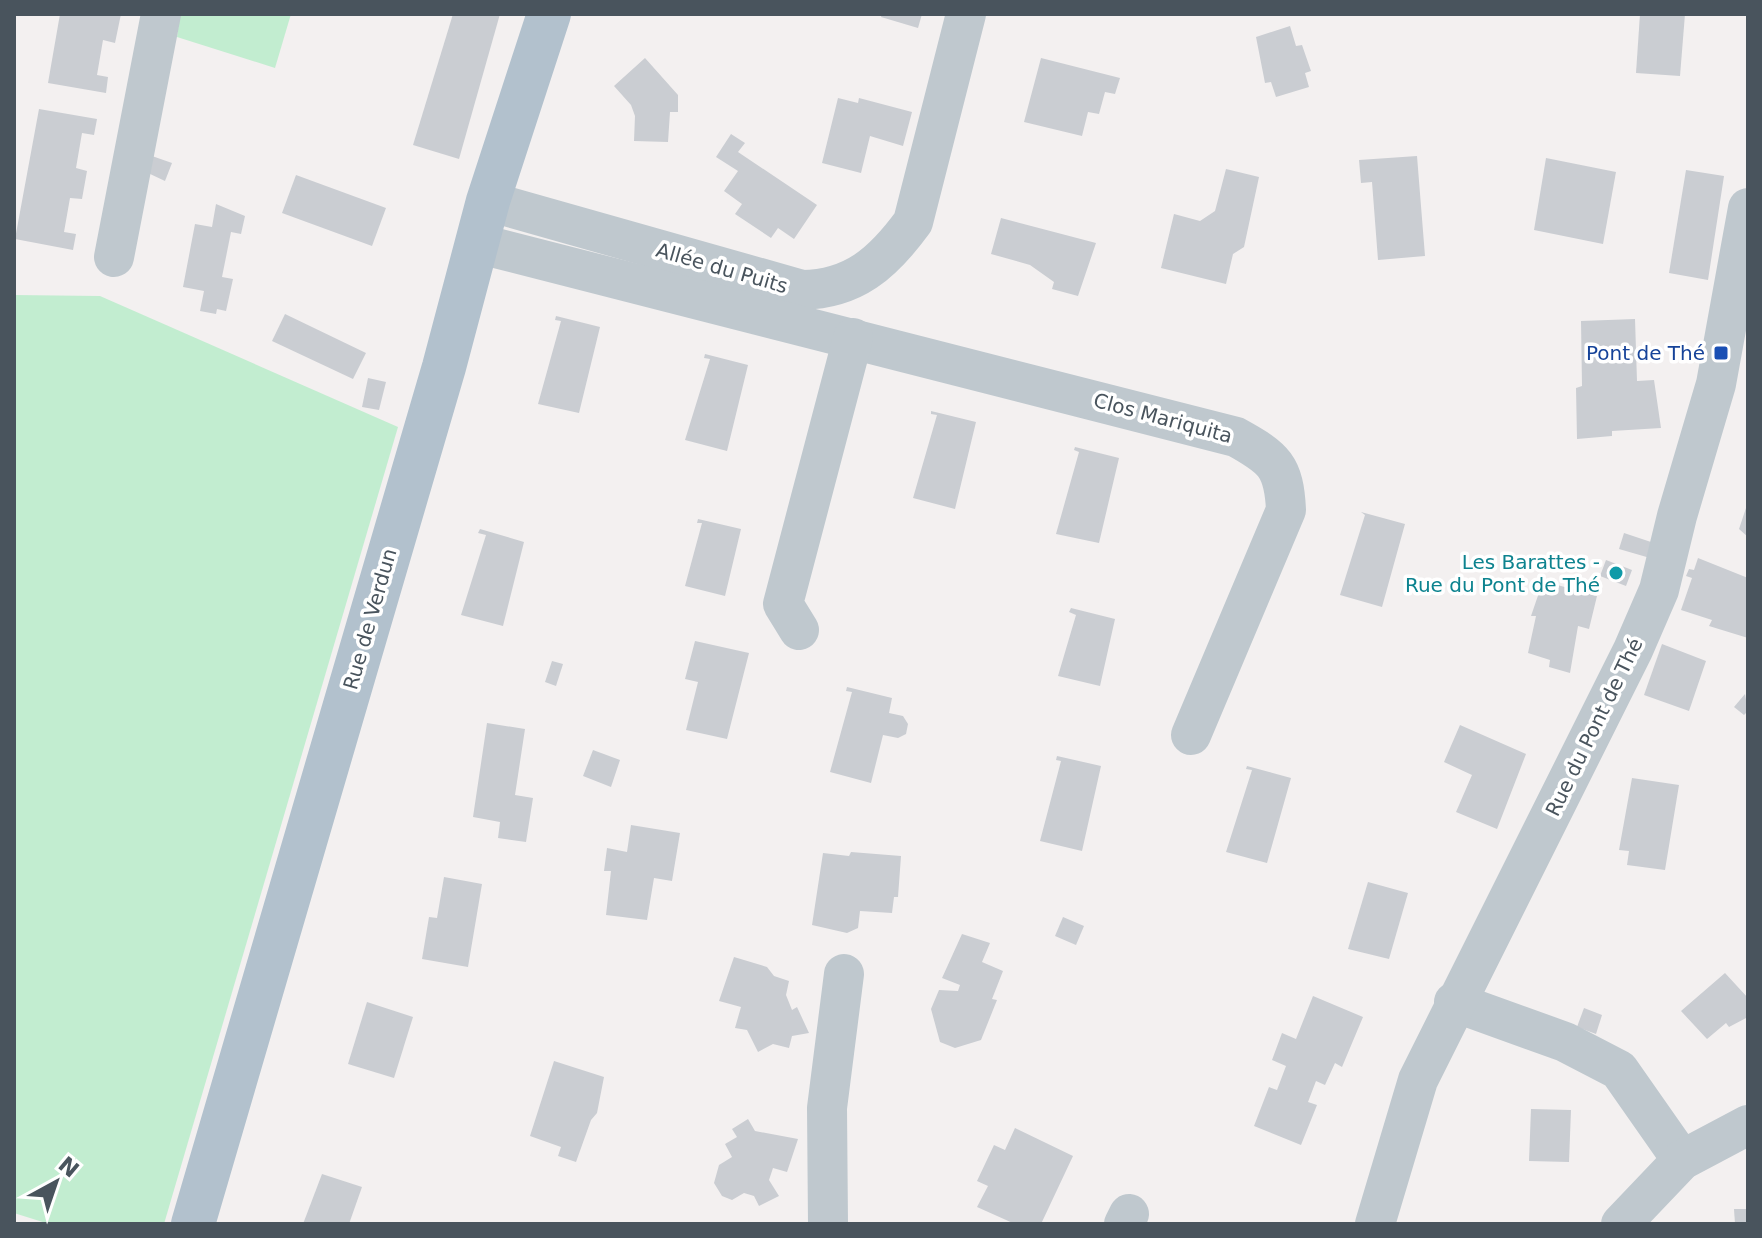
<svg xmlns="http://www.w3.org/2000/svg" width="1762" height="1238" font-family="'DejaVu Sans',sans-serif">
  <rect width="100%" height="100%" fill="#f3f0f0"/>
  <g fill="#c2edd0">
    <polygon points="180,14 291,14 275,68 177,37"/>
    <polygon points="14,295 100,296 398,427 164,1224 49,1224 14,1213"/>
  </g>
  <g fill="#cacdd2">
    <polygon points="60,14 121,14 115,43 103,40 97,75 108,77 106,93 48,83"/>
    <polygon points="453,14 500,14 459,159 413,145"/>
    <polygon points="882,14 922,14 918,28 881,17"/>
    <polygon points="1640,14 1685,14 1680,76 1636,73"/>
    <polygon points="1290,26 1296,46 1302,45 1311,71 1305,73 1309,87 1276,97 1271,82 1265,83 1256,37"/>
    <polygon points="645,58 678,95 678,112 670,112 668,142 634,141 635,116 631,105 614,86"/>
    <polygon points="1041,58 1120,78 1115,94 1105,92 1099,114 1088,112 1082,136 1024,122"/>
    <polygon points="838,98 858,103 859,98 912,112 903,146 870,136 861,173 822,163"/>
    <polygon points="39,109 97,119 94,135 82,133 76,168 87,171 82,199 70,198 64,232 76,234 73,250 15,239"/>
    <polygon points="731,134 745,143 738,152 817,205 794,239 778,228 771,238 735,214 742,204 724,191 738,171 716,157"/>
    <polygon points="152,156 172,163 165,181 148,173"/>
    <polygon points="1417,156 1425,256 1378,260 1372,182 1361,183 1359,160"/>
    <polygon points="1546,158 1616,172 1603,244 1534,230"/>
    <polygon points="1226,169 1259,177 1244,247 1233,254 1226,284 1161,268 1174,214 1200,221 1215,211"/>
    <polygon points="1686,170 1724,176 1708,280 1669,273"/>
    <polygon points="296,175 386,208 372,246 282,213"/>
    <polygon points="216,204 245,216 241,234 231,232 222,277 233,279 226,311 217,309 216,314 200,311 204,291 183,287 195,224 212,227"/>
    <polygon points="1001,218 1096,243 1078,296 1052,289 1054,282 1030,265 991,254"/>
    <polygon points="285,314 366,353 353,379 272,341"/>
    <polygon points="556,316 600,327 579,413 538,404 561,321 555,320"/>
    <polygon points="1635,319 1637,381 1654,380 1661,428 1612,431 1612,436 1577,439 1576,388 1582,386 1581,321"/>
    <polygon points="705,354 748,365 727,451 685,440 710,359 704,358"/>
    <polygon points="368,378 386,382 379,410 362,407"/>
    <polygon points="931,411 976,422 955,509 913,498 937,415 931,414"/>
    <polygon points="1075,447 1119,458 1099,543 1056,534 1079,452 1074,450"/>
    <polygon points="1747,505 1748,505 1748,537 1739,529"/>
    <polygon points="1361,512 1405,524 1382,607 1340,595 1365,515"/>
    <polygon points="698,519 741,529 725,596 685,586 702,523 697,523"/>
    <polygon points="480,529 524,542 503,626 461,615 486,535 478,533"/>
    <polygon points="1624,533 1654,543 1650,558 1619,549"/>
    <polygon points="1698,558 1748,578 1748,638 1709,626 1712,620 1681,610 1692,578 1686,576 1689,569 1694,570"/>
    <polygon points="1606,560 1632,570 1626,586 1600,576"/>
    <polygon points="1543,581 1597,596 1589,629 1578,626 1570,673 1549,667 1550,660 1528,653 1536,616 1531,616"/>
    <polygon points="1071,608 1115,619 1100,686 1058,676 1076,615 1069,612"/>
    <polygon points="695,641 749,653 727,739 686,730 698,682 685,679"/>
    <polygon points="1662,644 1706,661 1689,711 1644,695"/>
    <polygon points="552,661 563,664 556,686 545,682"/>
    <polygon points="847,687 892,698 889,713 903,716 908,724 906,734 898,738 883,735 871,783 830,772 852,692 846,691"/>
    <polygon points="1745,694 1748,711 1744,715 1734,707"/>
    <polygon points="487,723 525,729 515,795 533,798 526,842 498,838 500,822 473,817"/>
    <polygon points="1460,725 1526,754 1497,829 1456,812 1472,775 1444,762"/>
    <polygon points="593,750 620,760 611,787 583,776"/>
    <polygon points="1057,756 1101,766 1082,851 1040,841 1061,761 1056,760"/>
    <polygon points="1247,766 1291,778 1267,863 1226,852 1252,770 1246,769"/>
    <polygon points="1632,778 1679,785 1665,870 1627,865 1629,851 1619,850"/>
    <polygon points="631,825 680,833 672,881 654,878 647,920 606,915 611,871 604,871 607,848 627,852"/>
    <polygon points="851,852 901,856 898,897 894,897 892,913 860,911 858,928 847,933 812,925 823,853 849,856"/>
    <polygon points="444,877 482,884 468,967 422,959 429,917 437,918"/>
    <polygon points="1368,882 1408,893 1389,959 1348,949"/>
    <polygon points="1063,917 1084,926 1076,945 1055,936"/>
    <polygon points="962,934 990,943 982,962 1003,971 992,999 997,1000 981,1040 955,1048 940,1042 931,1009 939,990 958,991 960,985 942,978"/>
    <polygon points="734,957 767,967 774,976 789,981 786,995 792,1010 797,1007 809,1033 792,1036 789,1048 773,1044 758,1052 747,1030 735,1028 741,1007 719,1001"/>
    <polygon points="1725,973 1748,998 1748,1017 1729,1027 1726,1023 1707,1039 1681,1011"/>
    <polygon points="1313,996 1363,1017 1342,1067 1335,1063 1325,1085 1316,1081 1308,1102 1317,1105 1301,1145 1254,1126 1269,1087 1277,1090 1286,1066 1272,1060 1282,1033 1296,1039"/>
    <polygon points="367,1002 413,1017 394,1078 348,1064"/>
    <polygon points="1584,1008 1602,1015 1596,1034 1577,1027"/>
    <polygon points="554,1061 604,1077 597,1113 591,1120 576,1162 558,1156 561,1147 530,1136"/>
    <polygon points="1531,1109 1571,1110 1569,1162 1529,1161"/>
    <polygon points="748,1119 755,1131 798,1139 787,1172 773,1168 769,1180 779,1196 759,1206 754,1196 744,1193 732,1200 722,1196 714,1183 719,1165 732,1157 725,1144 737,1137 732,1129"/>
    <polygon points="1015,1128 1073,1156 1041,1224 1015,1224 977,1207 988,1186 977,1181 994,1145 1005,1150"/>
    <polygon points="322,1174 362,1187 349,1224 303,1224"/>
    <polygon points="1734,1209 1748,1209 1748,1224 1735,1224"/>
  </g>
  <g fill="none" stroke-linecap="round" stroke-linejoin="round">
    <g stroke="#bfc8ce" stroke-width="40">
      <path d="M488,201L802,290C854,289 883,263 913,222L966,14"/>
      <path d="M476,243L1236,437C1274,458 1284,466 1286,510L1191,735"/>
      <polyline points="114,257 161,14"/>
      <polyline points="799,630 783,604 853,338"/>
      <polyline points="1454,1002 1565,1042 1619,1070 1682,1160"/>
      <polyline points="828,1224 827,1108 844,974"/>
      <polyline points="1124,1224 1129,1214"/>
      <polyline points="1375,1224 1418,1080 1633,650 1659,590 1677,516 1716,384 1748,208"/>
      <polyline points="1621,1224 1682,1160 1748,1125"/>
    </g>
    <polyline stroke="#b2c1cd" stroke-width="44" points="193,1224 444,367 488,201 549,14"/>
  </g>
  <rect fill="#1a4fb4" stroke="#fff" stroke-width="3" x="1713" y="345" width="16" height="16" rx="4"/>
  <circle fill="#0f9aa8" stroke="#fff" stroke-width="3" cx="1616" cy="573" r="8"/>
  <g text-anchor="middle" stroke-width="7" stroke-linejoin="round" paint-order="stroke">
    <g font-size="20" fill="#49545d" stroke="#fff">
      <text transform="translate(722 268) rotate(16)" y="7">Allée du Puits</text>
      <text transform="translate(1163 418) rotate(15)" y="7">Clos Mariquita</text>
      <text transform="translate(370 619) rotate(-74)" y="7">Rue de Verdun</text>
      <text transform="translate(1594 727) rotate(-64)" y="7">Rue du Pont de Thé</text>
    </g>
    <g font-size="20" fill="#164399" stroke="#fff" text-anchor="end">
      <text x="1705" y="360">Pont de Thé</text>
    </g>
    <g font-size="20" fill="#0d838f" stroke="#fff" text-anchor="end">
      <text x="1600" y="569">Les Barattes -<tspan x="1600" dy="23">Rue du Pont de Thé</tspan></text>
    </g>
  </g>
  <rect width="1762" height="1238" fill="none" stroke="#49545d" stroke-width="32"/>
  <g transform="translate(56 1182) rotate(40)" stroke="#ffffff" stroke-width="6" paint-order="stroke">
  <path d="M0-6L14 30L0 20L-14 30Z" fill="#49545d"/>
  <text y="-12" font-size="22" font-weight="bold" text-anchor="middle" fill="#49545d">N</text>
  </g>
</svg>
